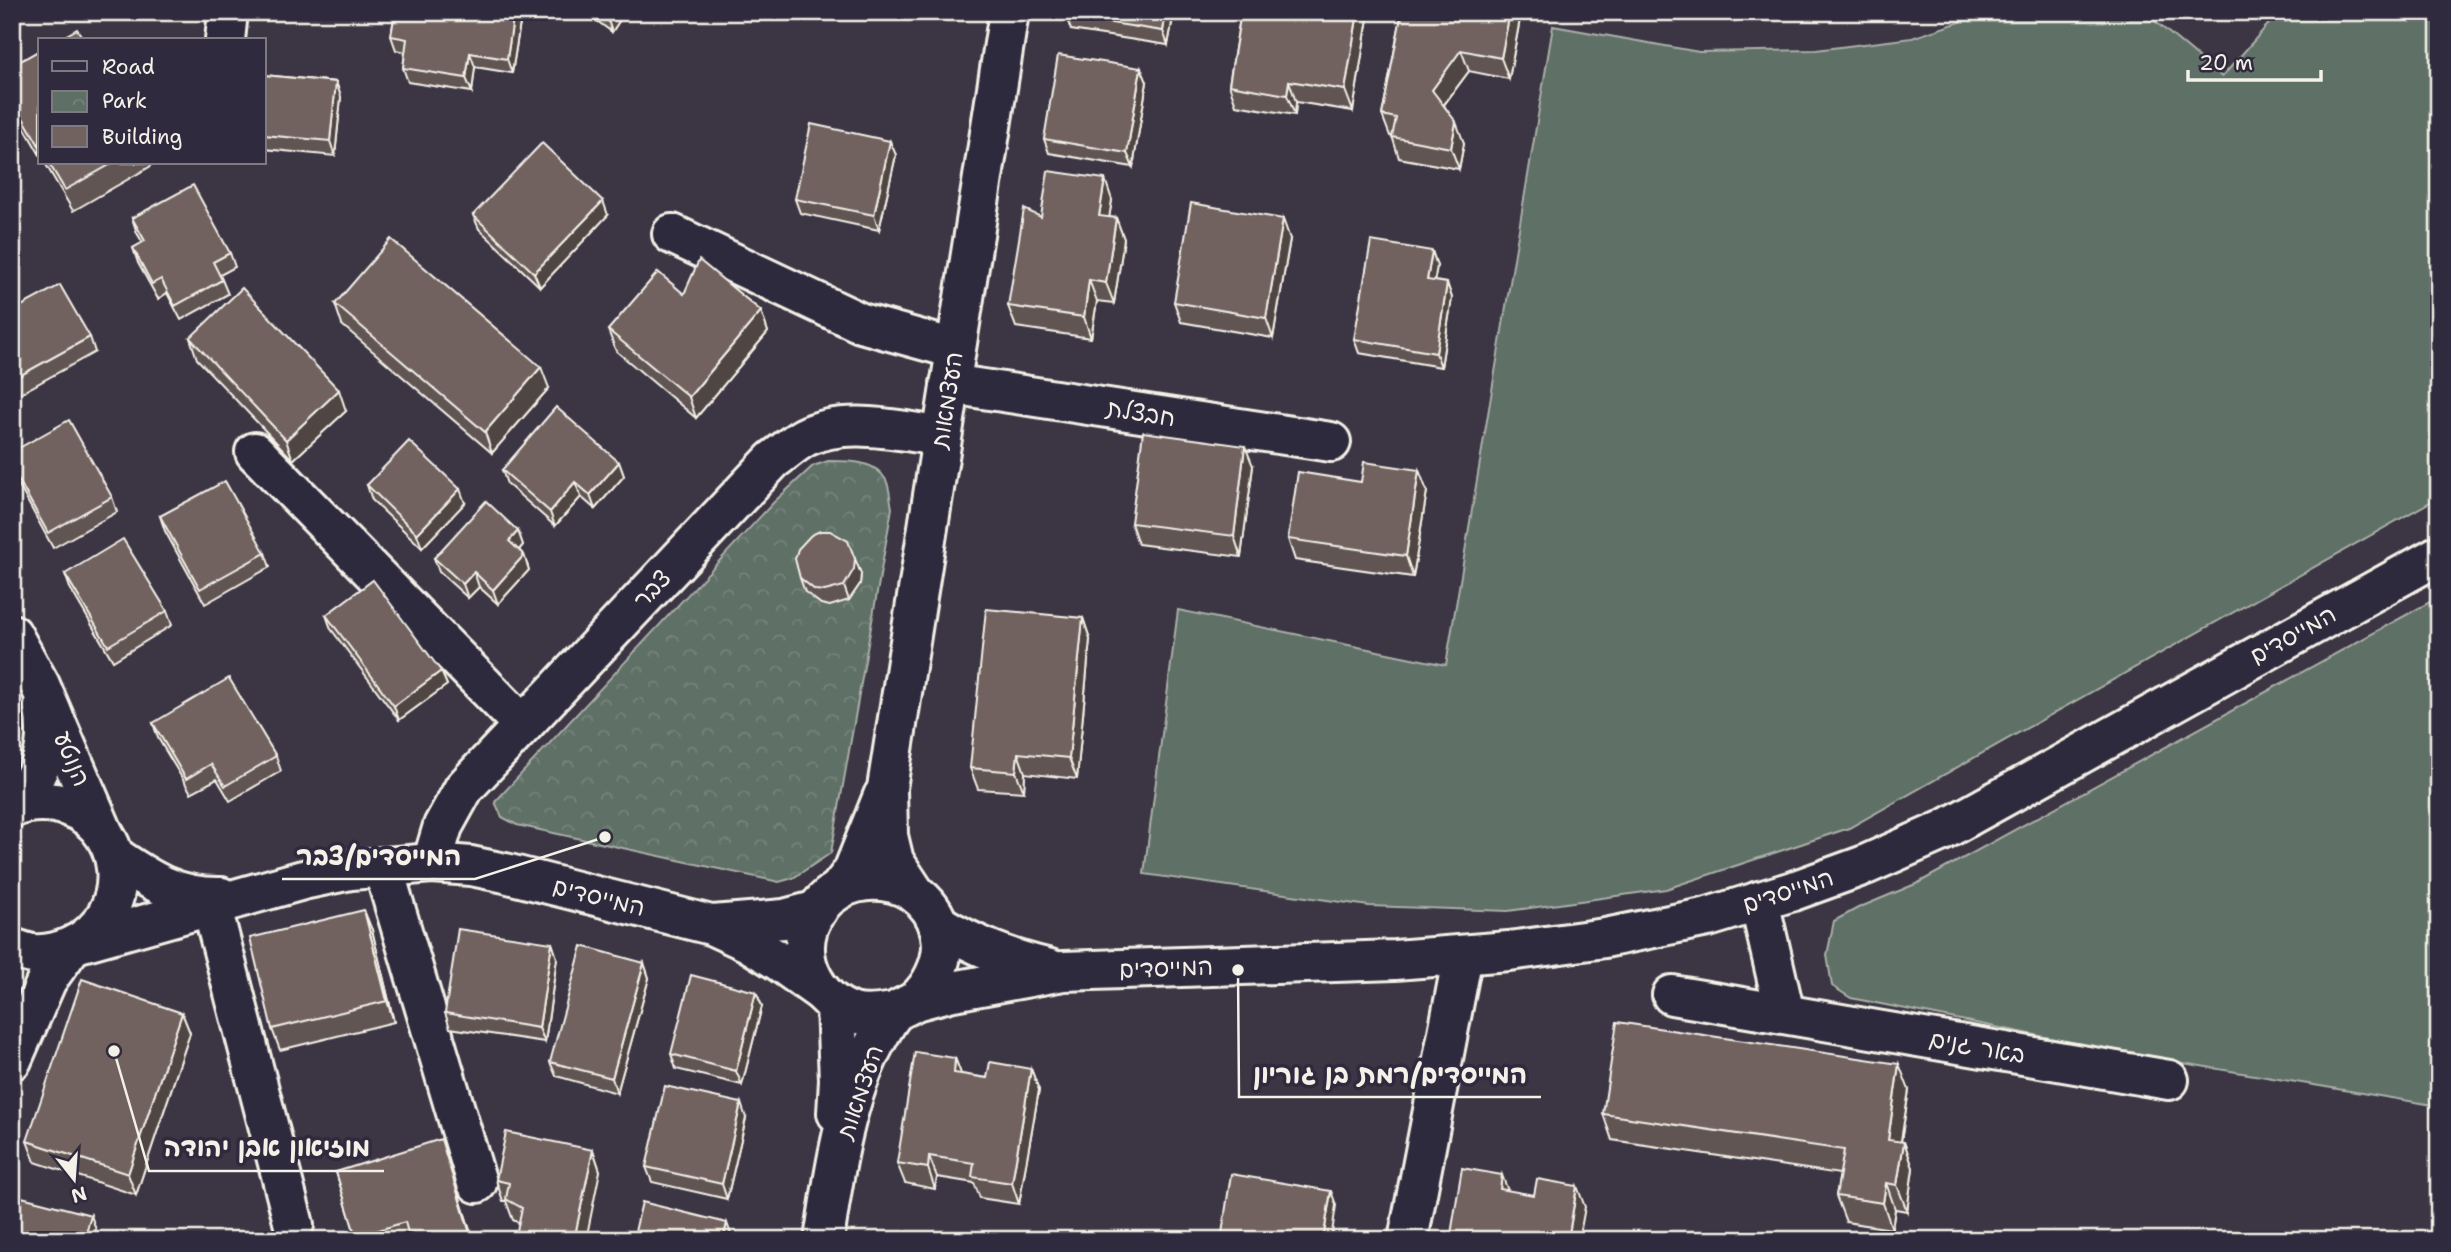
<svg xmlns="http://www.w3.org/2000/svg" width="2451" height="1252" font-family="'Shantell Sans','Playpen Sans Hebrew',sans-serif">
  <defs>
    <pattern id="park-crowns" width="20" height="18" patternUnits="userSpaceOnUse" patternTransform="scale(1.75)"><rect width="20" height="18" fill="#5e6f66"/><path d="M2 6a3 3 0 1 1 6 0M12 15a3 3 0 1 1 6 0" fill="none" stroke="#76847c"/></pattern>
  </defs>
  <rect width="100%" height="100%" fill="#3c3544"/>
  <filter id="ink" filterUnits="userSpaceOnUse"><feTurbulence type="fractalNoise" baseFrequency=".0143" numOctaves="2"/><feDisplacementMap in="SourceGraphic" scale="14" xChannelSelector="R" yChannelSelector="G"/><feConvolveMatrix kernelMatrix="1 2 1 2 8 2 1 2 1" color-interpolation-filters="sRGB"/></filter>
  <g filter="url(#ink)">
    <g fill="#5e6f66" stroke="#a9b0a7" stroke-width="2">
      <polygon points="1990,12 2144,12 2222,77 2279,12 2439,12 2439,497 1849,828 1666,889 1508,911 1369,906 1144,874 1178,610 1446,665 1553,26 1699,52 1816,50 1912,38"/>
      <polygon points="2439,597 2439,1106 2135,1055 1851,998 1832,986 1827,955 1834,921 1858,908 1918,883"/>
    </g>
    <path fill="url(#park-crowns)" stroke="#a9b0a7" stroke-width="2" d="M828,461C848,461 875,460 886,480C890,488 890,500 892,508L831,853L793,878L779,882L517,825L502,817L495,802L774,502L813,466Z"/>
    <g fill="none" stroke-linecap="round" stroke-linejoin="round">
      <g stroke="#f4f1e8" stroke-width="44">
        <g id="minor">
          <polyline points="225,40 228,12"/>
          <polyline points="672,234 861,323 955,349"/>
          <polyline points="950,384 1331,442"/>
          <polyline points="255,452 523,725"/>
          <polyline points="12,634 40,685 103,832"/>
          <path d="M16,806C41,771 51,751 44,707"/>
          <path d="M12,808C25,802 41,801 55,803C129,816 139,917 70,947C59,952 46,955 33,954C26,953 19,950 12,948"/>
          <path d="M114,856C149,880 176,898 221,897"/>
          <path d="M432,863L443,826L464,788L773,460C783,453 794,443 805,437C846,417 898,431 941,436"/>
          <polyline points="383,867 477,1183"/>
          <polyline points="840,888 853,871 883,796"/>
          <polyline points="915,893 894,861 888,836 887,788 1009,12"/>
          <polyline points="1759,901 1785,1014"/>
          <polyline points="211,904 294,1225"/>
          <path d="M938,924C975,946 1008,959 1050,969"/>
          <polyline points="713,925 784,919 818,910"/>
          <polyline points="82,942 303,880 351,870 432,863 471,866 505,873 711,925 748,942 780,962 822,992"/>
          <polyline points="1672,995 2169,1080"/>
          <polyline points="915,1001 953,991 1063,971 1395,960 1509,951 1605,938 1708,917 1793,891 1865,865 1942,831 2439,555"/>
          <polyline points="836,1005 839,1080 837,1113"/>
          <polyline points="12,1060 47,980 71,947"/>
          <path d="M824,1240C834,1173 844,1101 876,1041C881,1032 887,1021 893,1014C899,1007 909,1006 916,1000C931,987 942,965 942,944C938,869 832,857 808,928C797,963 818,1001 853,1013C867,1017 880,1014 894,1012"/>
          <polyline points="1408,1240 1463,955"/>
        </g>
      </g>
      <use href="#minor" stroke="#2f2a3d" stroke-width="38"/>
    </g>
    <g fill="#615452" stroke="#f4f1e8" stroke-width="2">
      <polygon points="395,12 516,12 520,23 512,73 475,67 472,92 408,82 403,68 405,52 396,50 391,36"/>
      <polygon points="585,12 625,12 612,32"/>
      <polygon points="1066,12 1174,12 1168,45 1071,30 1066,16"/>
      <polygon points="1241,12 1369,12 1353,111 1296,102 1295,115 1236,105 1229,85"/>
      <polygon points="1402,12 1518,12 1520,19 1509,79 1469,71 1444,105 1464,143 1459,169 1399,158 1392,136 1390,136 1382,115"/>
      <polygon points="40,50 40,155 12,106 12,66"/>
      <polygon points="264,75 336,82 341,97 335,156 264,149"/>
      <polygon points="1147,82 1133,167 1049,153 1044,139"/>
      <polygon points="896,155 879,230 800,213 795,199"/>
      <polygon points="45,163 150,163 151,166 73,211"/>
      <polygon points="1112,200 1109,217 1116,218 1124,239 1114,303 1097,301 1091,338 1016,327 1008,306 1041,217"/>
      <polygon points="473,215 608,215 540,287 479,229"/>
      <polygon points="132,218 230,253 235,267 220,275 228,294 181,320 167,293 158,299 138,263 133,248 143,243 137,233"/>
      <polygon points="1290,239 1273,338 1181,322 1174,302"/>
      <polygon points="1432,251 1437,266 1434,281 1447,283 1452,298 1441,367 1359,353 1354,339"/>
      <polygon points="684,294 761,311 768,332 696,418 616,351 608,330"/>
      <polygon points="335,304 549,388 492,453 342,325"/>
      <polygon points="12,311 90,337 95,352 12,398"/>
      <polygon points="190,338 346,411 293,460 197,359"/>
      <polygon points="12,452 112,497 117,512 53,548 12,473"/>
      <polygon points="619,462 624,476 595,509 581,497 555,526 507,484 502,470"/>
      <polygon points="1253,466 1241,557 1138,544 1131,523"/>
      <polygon points="367,485 465,503 422,548 372,500"/>
      <polygon points="1427,491 1413,577 1295,560 1288,539"/>
      <polygon points="160,516 265,553 270,567 205,604 165,531"/>
      <polygon points="518,531 523,545 519,550 524,555 529,570 498,604 479,587 468,598 439,572 434,558"/>
      <polygon points="855,559 861,574 860,584 849,600 830,606 821,604 805,592 800,578"/>
      <polygon points="65,574 167,611 172,625 113,661 70,588"/>
      <polygon points="326,615 441,671 447,685 399,720 331,629"/>
      <polygon points="1083,618 1090,639 1077,779 1025,773 1024,792 978,789 970,768"/>
      <polygon points="153,723 276,756 281,771 230,801 217,779 191,793 158,738"/>
      <polygon points="372,930 394,1022 280,1050 272,1029"/>
      <polygon points="552,943 557,958 545,1042 450,1028 445,1013"/>
      <polygon points="644,963 649,978 617,1093 556,1076 550,1062"/>
      <polygon points="756,992 762,1006 742,1085 676,1069 671,1054"/>
      <polygon points="182,1013 190,1033 136,1195 35,1162 27,1141"/>
      <polygon points="955,1058 961,1074 987,1078 1031,1069 1039,1090 1019,1204 980,1198 974,1183 937,1177 935,1189 905,1183 897,1163"/>
      <polygon points="1909,1090 1901,1142 1904,1142 1913,1168 1907,1211 1895,1209 1892,1229 1846,1222 1836,1196 1840,1174 1612,1140 1603,1114"/>
      <polygon points="746,1118 727,1199 652,1182 646,1167"/>
      <polygon points="593,1150 600,1171 519,1223 513,1220 506,1201 503,1201 496,1180"/>
      <polygon points="448,1160 473,1240 357,1240 336,1172"/>
    </g>
    <g fill="#4f4542" stroke="#f4f1e8" stroke-width="2">
      <polygon points="514,12 516,12 520,23 512,73 507,59"/>
      <polygon points="610,12 625,12 612,32 607,17"/>
      <polygon points="1166,12 1174,12 1168,45 1163,31"/>
      <polygon points="1358,12 1369,12 1353,111 1345,90"/>
      <polygon points="1510,12 1518,12 1520,19 1509,79 1501,58"/>
      <polygon points="1461,50 1469,71 1439,111 1432,90"/>
      <polygon points="470,53 475,67 472,92 466,78"/>
      <polygon points="1141,68 1147,82 1133,167 1127,153"/>
      <polygon points="1289,81 1296,102 1295,115 1287,95"/>
      <polygon points="336,82 341,97 335,156 330,141"/>
      <polygon points="1456,122 1464,143 1459,169 1451,148"/>
      <polygon points="890,141 896,155 879,230 874,215"/>
      <polygon points="1105,179 1112,200 1106,237 1099,216"/>
      <polygon points="603,201 608,215 540,287 534,273"/>
      <polygon points="1116,218 1124,239 1114,303 1106,283"/>
      <polygon points="1283,219 1290,239 1273,338 1266,318"/>
      <polygon points="1432,251 1437,266 1432,295 1427,280"/>
      <polygon points="1089,280 1097,301 1091,338 1084,317"/>
      <polygon points="1447,283 1452,298 1441,367 1436,353"/>
      <polygon points="761,311 768,332 696,418 689,397"/>
      <polygon points="541,367 549,388 492,453 485,432"/>
      <polygon points="339,390 346,411 293,460 286,440"/>
      <polygon points="1245,446 1253,466 1241,557 1234,536"/>
      <polygon points="619,462 624,476 595,509 590,495"/>
      <polygon points="1419,470 1427,491 1413,577 1406,556"/>
      <polygon points="575,482 581,497 555,526 550,512"/>
      <polygon points="460,489 465,503 422,548 417,534"/>
      <polygon points="518,531 523,545 514,556 509,541"/>
      <polygon points="524,555 529,570 498,604 493,590"/>
      <polygon points="855,559 861,574 860,584 849,600 844,586"/>
      <polygon points="474,572 479,587 468,598 463,584"/>
      <polygon points="1083,618 1090,639 1077,779 1069,758"/>
      <polygon points="441,671 447,685 399,720 394,706"/>
      <polygon points="1018,753 1025,773 1024,792 1016,772"/>
      <polygon points="364,910 372,930 394,1022 387,1001"/>
      <polygon points="552,943 557,958 545,1042 539,1028"/>
      <polygon points="644,963 649,978 617,1093 612,1078"/>
      <polygon points="756,992 762,1006 742,1085 736,1071"/>
      <polygon points="182,1013 190,1033 136,1195 128,1174"/>
      <polygon points="955,1058 963,1079 954,1073"/>
      <polygon points="1899,1064 1909,1090 1897,1166 1888,1140"/>
      <polygon points="1031,1069 1039,1090 1019,1204 1012,1183"/>
      <polygon points="741,1103 746,1118 727,1199 722,1184"/>
      <polygon points="441,1139 448,1160 473,1240 472,1240"/>
      <polygon points="1904,1142 1913,1168 1907,1211 1897,1185"/>
      <polygon points="593,1150 600,1171 586,1240 574,1240"/>
      <polygon points="929,1156 937,1177 935,1189 928,1168"/>
      <polygon points="1502,1175 1510,1196 1500,1189"/>
      <polygon points="1886,1183 1895,1209 1892,1229 1883,1203"/>
      <polygon points="1577,1186 1585,1207 1579,1240 1568,1240"/>
      <polygon points="1331,1191 1336,1205 1331,1240 1323,1240"/>
      <polygon points="91,1215 96,1230 94,1240 84,1240"/>
      <polygon points="727,1223 733,1240 723,1240"/>
    </g>
    <g fill="#71625f" stroke="#f4f1e8" stroke-width="2">
      <polygon points="395,12 514,12 507,59 470,53 466,78 403,68 407,39 391,36"/>
      <polygon points="600,12 610,12 607,17"/>
      <polygon points="1066,12 1166,12 1163,31 1066,16"/>
      <polygon points="1241,12 1358,12 1345,90 1289,81 1287,95 1229,85"/>
      <polygon points="1402,12 1510,12 1501,58 1461,50 1432,90 1456,122 1451,148 1392,137 1396,118 1382,115"/>
      <polygon points="77,29 84,40 58,40"/>
      <polygon points="40,50 40,147 12,99 12,66"/>
      <polygon points="1058,55 1141,68 1127,153 1044,139"/>
      <polygon points="264,75 336,82 330,141 264,135"/>
      <polygon points="811,124 890,141 874,215 795,199"/>
      <polygon points="542,143 603,201 534,273 473,215"/>
      <polygon points="49,163 113,163 65,190"/>
      <polygon points="1048,171 1105,179 1099,216 1116,218 1106,283 1089,280 1084,317 1008,306 1024,209 1041,217"/>
      <polygon points="193,185 230,253 213,262 222,280 175,306 161,279 152,284 133,248 145,241 132,218"/>
      <polygon points="1191,203 1283,219 1266,318 1174,302"/>
      <polygon points="391,239 541,367 485,432 335,304"/>
      <polygon points="1371,241 1432,251 1427,280 1447,283 1436,353 1354,339"/>
      <polygon points="699,260 761,311 689,397 608,330 658,272 684,294"/>
      <polygon points="60,285 90,337 12,380 12,311"/>
      <polygon points="242,288 339,390 286,440 190,338"/>
      <polygon points="556,407 619,462 590,495 575,482 550,512 502,470"/>
      <polygon points="69,420 112,497 48,533 12,468 12,452"/>
      <polygon points="1143,432 1245,446 1234,536 1131,523"/>
      <polygon points="409,441 460,489 417,534 367,485"/>
      <polygon points="1364,462 1419,470 1406,556 1288,539 1298,472 1361,482"/>
      <polygon points="225,481 265,553 200,589 160,516"/>
      <polygon points="486,501 518,531 509,541 524,555 493,590 474,572 463,584 434,558"/>
      <polygon points="820,531 830,531 848,541 855,559 854,569 844,586 825,591 815,590 800,578 795,559 798,549 811,535"/>
      <polygon points="123,539 167,611 108,646 65,574"/>
      <polygon points="373,580 441,671 394,706 326,615"/>
      <polygon points="986,609 1083,618 1069,758 1018,753 1016,772 970,768"/>
      <polygon points="229,678 276,756 225,786 211,764 186,779 153,723"/>
      <polygon points="364,910 387,1001 272,1029 250,938"/>
      <polygon points="458,929 552,943 539,1028 445,1013"/>
      <polygon points="582,946 644,963 612,1078 550,1062"/>
      <polygon points="691,975 756,992 736,1071 671,1054"/>
      <polygon points="82,979 182,1013 128,1174 27,1141"/>
      <polygon points="1617,1022 1899,1064 1888,1140 1904,1142 1897,1185 1886,1183 1883,1203 1836,1196 1844,1150 1603,1114"/>
      <polygon points="915,1052 955,1058 954,1073 987,1078 990,1062 1031,1069 1012,1183 972,1177 974,1163 929,1156 928,1168 897,1163"/>
      <polygon points="665,1086 741,1103 722,1184 646,1167"/>
      <polygon points="506,1132 593,1150 574,1240 515,1240 522,1208 506,1199 509,1183 496,1180"/>
      <polygon points="441,1139 472,1240 410,1240 405,1222 356,1237 336,1172"/>
      <polygon points="1462,1168 1502,1175 1500,1189 1534,1195 1537,1179 1577,1186 1568,1240 1450,1240"/>
      <polygon points="1231,1174 1331,1191 1323,1240 1221,1240"/>
      <polygon points="14,1195 91,1215 84,1240 12,1240 12,1199"/>
      <polygon points="642,1202 727,1223 723,1240 633,1240"/>
    </g>
  </g>
  <g text-anchor="middle" stroke-width="7" stroke-linejoin="round" paint-order="stroke">
    <g font-size="24" fill="#f4f1e8" stroke="#2f2a3d">
      <text transform="translate(947 400) rotate(-81)" y="8">העצמאות</text>
      <text transform="translate(1141 413) rotate(9)" y="8">חבצלת</text>
      <text transform="translate(652 589) rotate(-47)" y="8">צבר</text>
      <text transform="translate(2293 635) rotate(-29)" y="8">המייסדים</text>
      <text transform="translate(72 759) rotate(67)" y="8">הנוטע</text>
      <text transform="translate(1788 891) rotate(-18)" y="8">המייסדים</text>
      <text transform="translate(599 897) rotate(14)" y="8">המייסדים</text>
      <text transform="translate(1166 968) rotate(-2)" y="8">המייסדים</text>
      <text transform="translate(1977 1047) rotate(10)" y="8">באר גנים</text>
      <text transform="translate(860 1092) rotate(-71)" y="8">העצמאות</text>
    </g>
  </g>
  <path fill="none" stroke="#f4f1e8" stroke-width="2.5" d="M605 837L475 879H282M1238 970L1239 1097H1541M114 1051L149 1171H384"/>
  <g fill="#f4f1e8" stroke="#2f2a3d" stroke-width="2.5">
    <circle cx="605" cy="837" r="7"/>
    <circle cx="1238" cy="970" r="7"/>
    <circle cx="114" cy="1051" r="7"/>
  </g>
  <g font-size="26" text-anchor="middle" font-weight="bold" fill="#f4f1e8" stroke="#2f2a3d" stroke-width="7" stroke-linejoin="round" paint-order="stroke">
    <text x="379" y="865">המייסדים/צבר</text>
    <text x="1390" y="1083">המייסדים/רמת בן גוריון</text>
    <text x="267" y="1156">מוזיאון אבן יהודה</text>
  </g>
  <rect width="2451" height="1252" fill="none" stroke="#2f2a3d" stroke-width="42"/>
  <rect x="21" y="21" width="2409" height="1210" fill="none" stroke="#f4f1e8" stroke-width="2.5" filter="url(#ink)"/>
  <rect x="38" y="38" width="228" height="126" fill="#2f2a3d" stroke="#7e7a81" stroke-width="2"/>
  <rect x="52" y="61" width="35" height="10" fill="#2f2a3d" stroke="#7e7a81" stroke-width="2"/>
  <text x="102" y="74" font-size="21" fill="#f4f1e8">Road</text>
  <rect x="52" y="91" width="35" height="21" fill="url(#park-crowns)" stroke="#7e7a81" stroke-width="2"/>
  <text x="102" y="108" font-size="21" fill="#f4f1e8">Park</text>
  <rect x="52" y="126" width="35" height="21" fill="#71625f" stroke="#7e7a81" stroke-width="2"/>
  <text x="102" y="144" font-size="21" fill="#f4f1e8">Building</text>
  <g transform="translate(74 1179) rotate(163)" stroke="#2f2a3d" stroke-width="5" paint-order="stroke">
  <path d="M0-5L12 26L0 18L-12 26Z" fill="#f4f1e8"/>
  <text y="-10" font-size="19" font-weight="bold" text-anchor="middle" fill="#f4f1e8">N</text>
  </g>
  <path d="M2188 70v10h133v-10" fill="none" stroke="#f4f1e8" stroke-width="3.5"/>
  <text x="2199" y="70" font-size="21" fill="#f4f1e8" stroke="#2f2a3d" stroke-width="5" paint-order="stroke">20 m</text>
</svg>
